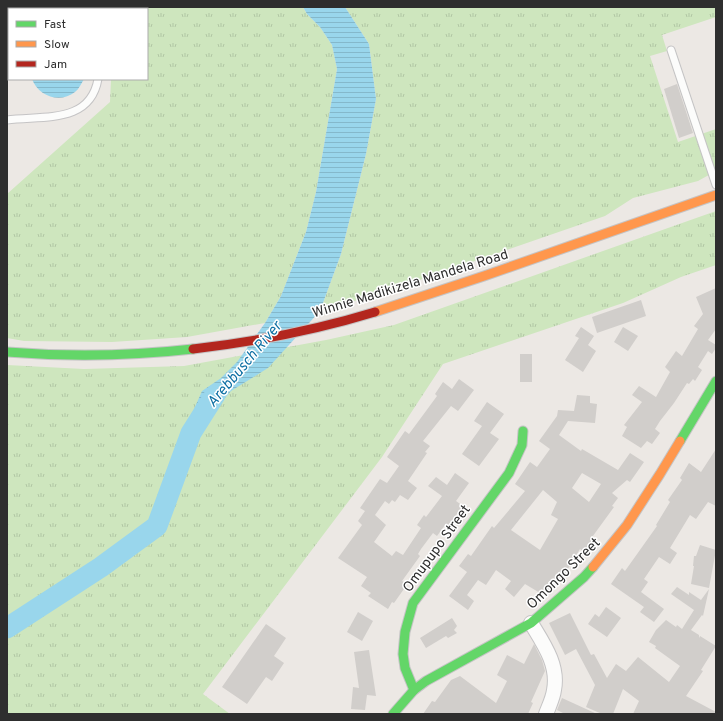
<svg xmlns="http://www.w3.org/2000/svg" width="723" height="721" font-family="Overpass,sans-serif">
  <defs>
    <pattern id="grass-tufts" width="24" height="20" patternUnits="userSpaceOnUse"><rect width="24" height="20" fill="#cee6be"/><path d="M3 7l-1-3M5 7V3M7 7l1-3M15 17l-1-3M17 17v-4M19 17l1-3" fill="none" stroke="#b1c6a4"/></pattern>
    <pattern id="water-rules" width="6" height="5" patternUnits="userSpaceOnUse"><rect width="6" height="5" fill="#99d6ec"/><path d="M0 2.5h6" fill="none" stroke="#84b8cb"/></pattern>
  </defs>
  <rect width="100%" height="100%" fill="#ece8e4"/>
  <g fill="url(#grass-tufts)">
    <polygon points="90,7 303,7 307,14 320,27 332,45 337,69 316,192 306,232 281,296 265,323 187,337 112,342 24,341 7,338 7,194 110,102 111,79 147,79 147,9 91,9"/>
    <polygon points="345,7 716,7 716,17 662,35 667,51 650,56 678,142 716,129 716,171 698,181 633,198 605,216 385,292 320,311 341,254 366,154 376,99 369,44"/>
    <polygon points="716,211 716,265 681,277 623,303 443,364 382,457 203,694 230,714 7,714 7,365 84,369 184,366 326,340 394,325"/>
  </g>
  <g fill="url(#water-rules)">
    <polygon points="303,7 345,7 369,44 376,99 366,154 341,254 320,311 268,368 231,391 205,421 191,416 202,391 221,378 237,362 265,323 281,296 306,232 316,192 337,69 332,45 320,27 307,14"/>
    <path d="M32,79H84C81,84 79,89 75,92C60,104 38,96 32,79Z"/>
  </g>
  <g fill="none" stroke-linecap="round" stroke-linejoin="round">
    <polyline stroke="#99d6ec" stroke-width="21" points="7,628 101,567 157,526 191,433 215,395"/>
  </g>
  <g fill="#d1cecb" fill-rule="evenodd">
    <polygon points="677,84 693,133 679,138 664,89"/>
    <polygon points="716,288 716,329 708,340 716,345 716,348 712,354 708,351 698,367 702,370 695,381 693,379 689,384 687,383 674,403 660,421 655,429 660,433 652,444 647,441 641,448 622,436 627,427 624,425 642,402 632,395 639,386 656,397 670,372 665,367 676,351 682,356 698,329 694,326 703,314 696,297"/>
    <polygon points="641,300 646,316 597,333 592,317"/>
    <polygon points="581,327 594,336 588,345 596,351 583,372 565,360 579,338 575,336"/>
    <polygon points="623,327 638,336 628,351 614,342"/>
    <rect x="520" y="354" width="12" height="28"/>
    <polygon points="459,379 474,390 458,411 451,406 423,441 430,446 425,452 427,453 408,481 417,488 408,500 400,495 395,502 392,500 389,504 385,501 375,515 386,525 374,542 392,556 396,551 403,555 421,528 417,525 424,515 426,517 442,496 428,486 436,477 447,485 455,473 469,483 456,501 463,506 447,527 445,525 437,536 433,533 421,549 418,554 420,556 402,581 406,583 404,585 406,586 394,603 392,602 388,609 368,596 371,593 361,586 367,577 338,558 362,525 358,521 365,511 360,508 380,479 387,483 399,466 387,457 405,431 409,434 426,411 437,396 435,394 443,382 452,389"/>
    <path d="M577,395L590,396V403L597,404L595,423L568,421L559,435L581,451L582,449L618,470L630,453L644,462L630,482L627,480L612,493L618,498L612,506L614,507L590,540L596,545L588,555L580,549L563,577L565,578L545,596L525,584L514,597L505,589L511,581L496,570L486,585L478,580L467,595L474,601L468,610L449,596L467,572L459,566L468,554L471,556L492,526L494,528L525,491L515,484L530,462L537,467L550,449L539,441L557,416L558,410L574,411ZM582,473L601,484L589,502L572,488ZM543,490L557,502L551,515L558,519L540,550L511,530Z"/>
    <polygon points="487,402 504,414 490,433 499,439 479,466 462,454 482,426 474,421"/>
    <polygon points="716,449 716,506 708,502 696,519 690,515 670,548 677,553 670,564 659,557 644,579 648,582 641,592 664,609 654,622 640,612 644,607 611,584 622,568 625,571 657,526 656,525 670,502 668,500 682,480 680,478 689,463 701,472"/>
    <polygon points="700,545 716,550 709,588 691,584 694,566 693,566 694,556 696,556"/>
    <polygon points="677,587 689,595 689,592 701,600 709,589 703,616 702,615 691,630 699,635 699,638 700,636 716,646 701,670 703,671 686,696 716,712 716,714 633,714 639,701 623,689 613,714 602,714 586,707 595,685 576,649 565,655 549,623 570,613 591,655 594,654 607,678 616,664 626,671 638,657 669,682 680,666 655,648 656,646 649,642 656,630 666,620 676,627 677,625 682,629 694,610 671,594"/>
    <polygon points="606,607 621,618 607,637 588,624 595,614 599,617"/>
    <polygon points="358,612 373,621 362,641 347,632"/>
    <polygon points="452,618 457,626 454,630 457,633 448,638 446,636 426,648 420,638"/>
    <polygon points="266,624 286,638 274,656 284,663 272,681 266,677 247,704 222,687"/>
    <polygon points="534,644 542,660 545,671 531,702 533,703 528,714 423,714 432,701 435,702 451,680 460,676 496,703 507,681 497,675 507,655 524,664"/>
    <polygon points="369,650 376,696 367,695 365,710 351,709 353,687 359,688 354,652"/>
    <polygon points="562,698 597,714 565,714 557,710"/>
  </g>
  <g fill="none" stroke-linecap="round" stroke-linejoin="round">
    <g stroke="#c5c4c5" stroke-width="9">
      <g id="lane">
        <polyline points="76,7 77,9"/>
        <polyline points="671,50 716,185"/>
        <path d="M7,120C41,115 90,125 98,79"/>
      </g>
    </g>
    <g stroke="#c5c4c5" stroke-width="16">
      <path id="street" d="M531,623C543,643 559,665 554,690C553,698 549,706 546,714"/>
    </g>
    <g stroke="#c5c4c5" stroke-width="11">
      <g id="fast">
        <path d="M7,352C69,357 131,356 193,349"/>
        <polyline points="680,441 716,381"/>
        <polyline points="414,690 405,668 403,654 405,632 413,603 509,473 522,445 523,431"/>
        <polyline points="393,714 414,690 426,681 531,623 584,577 593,567"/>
      </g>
    </g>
    <g stroke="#c5c4c5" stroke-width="11">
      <g id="slow">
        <polyline points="375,312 484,276 716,195"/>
        <polyline points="593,567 627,525 660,474 680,441"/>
      </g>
    </g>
    <g stroke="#c5c4c5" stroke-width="11">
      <path id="jam" d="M193,349C254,342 316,330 375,312"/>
    </g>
    <use href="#lane" stroke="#fcfcfb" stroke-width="7"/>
    <use href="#street" stroke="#fcfcfb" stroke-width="14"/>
    <use href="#fast" stroke="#63d668" stroke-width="9"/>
    <use href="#slow" stroke="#ff974d" stroke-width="9"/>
    <use href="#jam" stroke="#b3261e" stroke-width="9"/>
  </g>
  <g text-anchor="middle" stroke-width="3" stroke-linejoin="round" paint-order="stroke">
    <g font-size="14" fill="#2e2e2e" stroke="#fff">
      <text transform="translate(410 283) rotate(-17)" y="5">Winnie Madikizela Mandela Road</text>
      <text transform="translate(436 548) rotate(-54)" y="5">Omupupo Street</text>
      <text transform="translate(563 573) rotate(-44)" y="5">Omongo Street</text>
    </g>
    <g font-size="15" font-style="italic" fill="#0d6fa3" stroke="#fff">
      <text transform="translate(244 364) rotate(-50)" y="5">Arebbusch River</text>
    </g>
  </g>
  <rect width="723" height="721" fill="none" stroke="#2e2e2e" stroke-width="16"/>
  <rect x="8" y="8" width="140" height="72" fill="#ffffff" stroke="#ababab"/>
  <rect x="16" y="21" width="20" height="6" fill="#63d668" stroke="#ababab"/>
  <text x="44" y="28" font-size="12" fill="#2e2e2e">Fast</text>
  <rect x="16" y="41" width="20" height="6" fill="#ff974d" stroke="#ababab"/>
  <text x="44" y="48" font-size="12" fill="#2e2e2e">Slow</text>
  <rect x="16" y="61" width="20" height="6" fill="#b3261e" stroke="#ababab"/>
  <text x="44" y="68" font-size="12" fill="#2e2e2e">Jam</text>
</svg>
